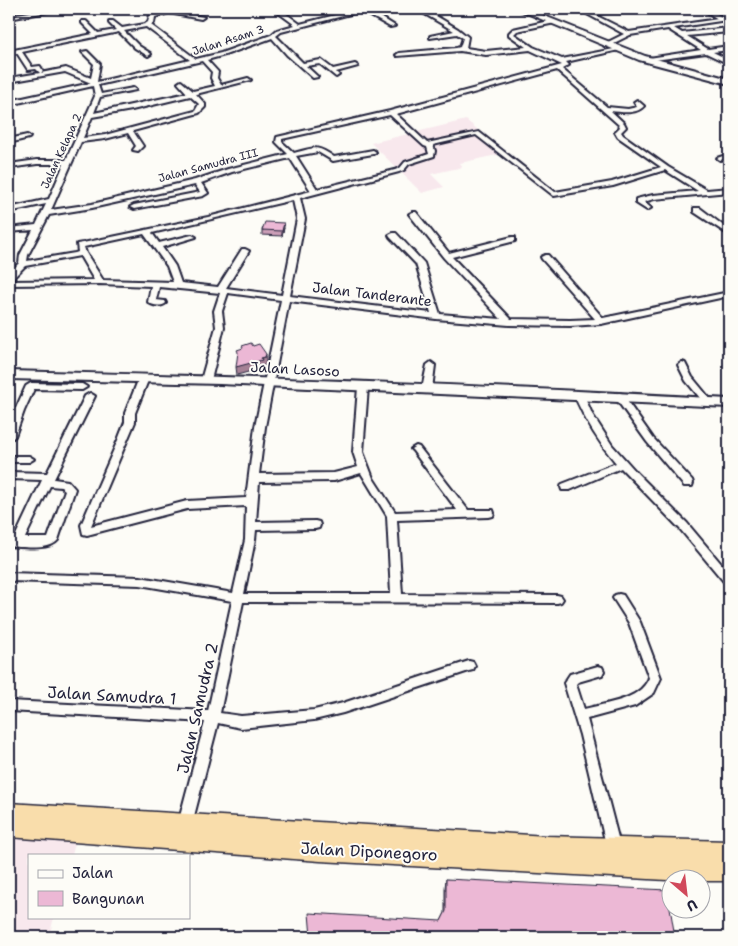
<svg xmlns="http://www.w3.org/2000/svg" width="738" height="946" font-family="'Shantell Sans',sans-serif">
  <rect width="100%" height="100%" fill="#fdfcf7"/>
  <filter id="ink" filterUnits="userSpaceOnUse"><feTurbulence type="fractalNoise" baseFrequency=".02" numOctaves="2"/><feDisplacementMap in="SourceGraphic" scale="10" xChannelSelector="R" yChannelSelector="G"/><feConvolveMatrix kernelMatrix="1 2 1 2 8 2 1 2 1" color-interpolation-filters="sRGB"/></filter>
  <g filter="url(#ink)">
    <g fill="#f8e8ed">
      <polygon points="466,120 506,153 460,163 463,167 431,174 444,187 422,193 371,143"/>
      <polygon points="9,835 76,839 72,855 29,855 29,917 54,917 49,937 9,937"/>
    </g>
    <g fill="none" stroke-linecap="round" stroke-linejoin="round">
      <g stroke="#22223b" stroke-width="4">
        <g id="street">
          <polygon points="52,9 64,9 9,19 9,15"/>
          <path d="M174,9H183L175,12L204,17L201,19L169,13L155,17L154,23L151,25L196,59L221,53L271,35L277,30L295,25L276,11L277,9H280L300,24L359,9H368L395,26L390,27L362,11L281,32L276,36L303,63L321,60L333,69L355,64L358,66L336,72L339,75L336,77L320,64L306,66L318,77L313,78L287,55L272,38L225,55L207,60L218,72L217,78L221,85L248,78L251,80L196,94L205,104V107L199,113L133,131L143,146L138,151L133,150L136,146L128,133L105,139L81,142L51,210L92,204L195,180L228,169L288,154L276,142L277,137L390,111L562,65L530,50L486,55L460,51L397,56L396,55L399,53L456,48L460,47L463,38L457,34L430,38V36L454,31L423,13L401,11L398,9L426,10L458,29L468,37L466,48L486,51L526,47L509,35V33L513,29L553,20L555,21V23L517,31L514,34L533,47L562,59L619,48V50L566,62L569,65L562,69L607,107L628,109L637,107L634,102L637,100L644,106C636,115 622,112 611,111L624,123L626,127L621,132L623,135L668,167L707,190L729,188V192L654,199L644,202L651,208L647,210L636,203V199L653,195L698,191L665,170L613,186L554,196L476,135L433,145L435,151L434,156L409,164L404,170L399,172L300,198L305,219L290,296L431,313L416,264L390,237L389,235L393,233H396L424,263L440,314L501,319L444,258L409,214L413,212H416L449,253L512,237H515V241L452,257L511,319L570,320L595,319L542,259L541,257L545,255H548L603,318L729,292V296L601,324L570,326L509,325L436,319L289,301L265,427L259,474L334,473L358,467L353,452L358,387L360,385H366L368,387L363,452L373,478L395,512L457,510L413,451L411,449L416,446L419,447L468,510H493L494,513L493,516L489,517L397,520L402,594L557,595L561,596L563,599L561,602L557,603L243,602L220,713L241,716L314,710L343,703L469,661L473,662L475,666L473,670L469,671L343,713L314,720L241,728L218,723L192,824L190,829L185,830L180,829L178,824L205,722L9,711V701L208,711L232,601L140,585L9,581V573L140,577L233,593L245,540L246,506L187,509L87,535L83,534L81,525L118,440L125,422V413L139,378L144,375L149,378L135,413V422L91,526L187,501L246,498L255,427L281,300L228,293L222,311L224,327L211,380L206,383L201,380L216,327L214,311L220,293L159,287L156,300L165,301L166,303C162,307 152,306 148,302L151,286L100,284L9,285V281L94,280L80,256L25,266L12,279H9V273L19,263L20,255L33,230L9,232V228L36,225L46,204L9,212V208L49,199L64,164H37L9,168V164L37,160H66L95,96L93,86L9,105V101L91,83L65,72L9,82V78L40,73L36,69L28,70L17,53L9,55V51L93,34L82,23V21H86L98,33L116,30L109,23V21H113L122,28L145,24L148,22L150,15ZM146,27L190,60L97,82L100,64L87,51L82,52L94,64L91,78L66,68L41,73L43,71L40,66L32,67L22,52L119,32L135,48L148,56L151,54L150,53L139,46L124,31ZM202,61L212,72L211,78L215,86L193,91L181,81L178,83L187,93L94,113L100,97L136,90L133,88L101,94L98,85ZM557,70L619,125L620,127L615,132L618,137L661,167L612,182L555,192L479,132L427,143L396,114ZM190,96L199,104L195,111L105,135L83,138L92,117L132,110ZM390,115L424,146L427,147L429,154L405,162L400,168L395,170L317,189L296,156L318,152L333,161L373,154L376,152L373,150L334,157C316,144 314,148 294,153L282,142V139ZM290,158L311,191L208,217L83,243L77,244L78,252L75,253L27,261L28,255L49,215L92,208L195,185L200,192L134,205L130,207L134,209L203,196L208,193L201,183L232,172ZM293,200L297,219L282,295L226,288L249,251L245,249H242L218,287L181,283L175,266L162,247L196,237L192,235L159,243L152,233ZM144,234L167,266L173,282L103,280L86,253L84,247ZM361,473L387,516L391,594H244L255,540L256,530L315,529L319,528L320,525L319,522L315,521L256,522L259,482L334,481Z"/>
          <polygon points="609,9 619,9 595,15 629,32 718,19 702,9 708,9 727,20 674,28 682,33 729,28 729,32 687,36 708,49 729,46 729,50 713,52 729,60 729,64 706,53 647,61 646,60 649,58 701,50 668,29 630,35 608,46 604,46 604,44 624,34 587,14"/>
          <polygon points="27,135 30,137 29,138 9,143 9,139"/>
          <polygon points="729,154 729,158 720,160 717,158"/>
          <polygon points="694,208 700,208 729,230 729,235 694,212"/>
          <polygon points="431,362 435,365 432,389 427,392 422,389 427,365"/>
          <polygon points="682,362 685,363 692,377 711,400 713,402 711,404 705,404 686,381 678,365"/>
          <polygon points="31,383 82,384 87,387 82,390 34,389 24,411 15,436 13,438 9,439 9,426 13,414 9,414 9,408 16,408 26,386"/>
          <path d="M579,392L584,395L592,414L612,445L638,474L687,523L729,573V584L725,583L680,529L621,468L570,490H562L561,487L562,484L616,463C598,442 585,420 574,395Z"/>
          <path d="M90,393L95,396L54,479L68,481L75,489L58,540C50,551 22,547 9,546V538H13L16,535L42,480L9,479V472L47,473L85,396ZM50,486L61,487L65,490L48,538H25Z"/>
          <polygon points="619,393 622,394 653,438 692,480 693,483 692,486 684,486 647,442 614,396"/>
          <polygon points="9,456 29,456 34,459 29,462 9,462"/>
          <path d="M619,594L623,595L640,622L661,678L654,693L635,706L587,719L621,849L619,854L614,856L609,854L607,849L580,735L564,683L570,674L598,666L602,667L604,671L602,675L578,682L576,684L584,709C606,703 639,701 649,678L629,623L613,598L615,595Z"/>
        </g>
      </g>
      <g stroke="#22223b" stroke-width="4">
        <g id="secondary">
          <polygon points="517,9 527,9 645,56 729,79 729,84 639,60"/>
          <path d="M9,371C249,377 489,385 729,399V407L220,384L9,379Z"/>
        </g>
      </g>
      <g stroke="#22223b" stroke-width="3">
        <polygon id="highway" points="9,803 547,836 729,841 729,881 700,881 700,878 667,880 320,861 9,837"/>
      </g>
      <use href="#street" fill="#fdfcf7" fill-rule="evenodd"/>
      <use href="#secondary" fill="#fdfcf7" fill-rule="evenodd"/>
      <use href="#highway" fill="#f9ddab" fill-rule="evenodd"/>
    </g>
    <g fill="#cb9eb7" stroke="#22223b">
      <polygon points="284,228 282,236 262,235 262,230"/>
      <polygon points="446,879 675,937 441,921 445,913 445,888"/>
    </g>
    <g fill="#a58195" stroke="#22223b">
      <polygon points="284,223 284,228 282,236 282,231"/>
      <polygon points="266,354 266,365 262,366 263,368 237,375 236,367 261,358"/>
    </g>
    <g fill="#ecb8d5" stroke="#22223b">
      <polygon points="265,222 284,223 282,231 262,230"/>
      <polygon points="251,343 253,346 259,344 266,354 265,357 261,358 262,360 236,367 238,352 237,350 243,348 242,346"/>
      <polygon points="446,879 667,890 675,937 311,937 309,913 441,921 446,911"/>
    </g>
  </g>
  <g text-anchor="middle" stroke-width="4" stroke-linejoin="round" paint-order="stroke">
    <g font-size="11" fill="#22223b" stroke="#fdfcf7">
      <text transform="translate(228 40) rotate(-18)" y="4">Jalan Asam 3</text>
      <text transform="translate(61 151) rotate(-65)" y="4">Jalan Kelapa 2</text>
      <text transform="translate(208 165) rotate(-15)" y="4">Jalan Samudra III</text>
    </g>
    <g font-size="14" fill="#22223b" stroke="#fdfcf7">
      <text transform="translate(372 294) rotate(7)" y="5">Jalan Tanderante</text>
      <text transform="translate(295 369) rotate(3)" y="5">Jalan Lasoso</text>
    </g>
    <g font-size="16" fill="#22223b" stroke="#fdfcf7">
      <text transform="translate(112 695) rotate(3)" y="6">Jalan Samudra 1</text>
      <text transform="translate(197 708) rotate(-77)" y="6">Jalan Samudra 2</text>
      <text transform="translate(369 851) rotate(3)" y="6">Jalan Diponegoro</text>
    </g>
  </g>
  <rect width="738" height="946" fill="none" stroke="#fdfcf7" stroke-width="30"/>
  <rect x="15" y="15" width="708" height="916" fill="none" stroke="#22223b" stroke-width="2" filter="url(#ink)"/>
  <rect x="28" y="854" width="162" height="65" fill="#fdfcf7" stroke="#a5a5ac"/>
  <rect x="38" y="870" width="25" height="8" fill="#fdfcf7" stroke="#a5a5ac"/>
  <text x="72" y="878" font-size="15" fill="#22223b">Jalan</text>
  <rect x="38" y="891" width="25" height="15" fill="#ecb8d5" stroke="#a5a5ac"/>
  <text x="72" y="904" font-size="15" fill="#22223b">Bangunan</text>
  <g transform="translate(686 894) rotate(152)"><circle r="24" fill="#fdfcf7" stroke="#a5a5ac"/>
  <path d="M0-4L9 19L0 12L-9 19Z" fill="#d1495b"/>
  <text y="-8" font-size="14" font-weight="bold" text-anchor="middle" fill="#22223b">U</text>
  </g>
</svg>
